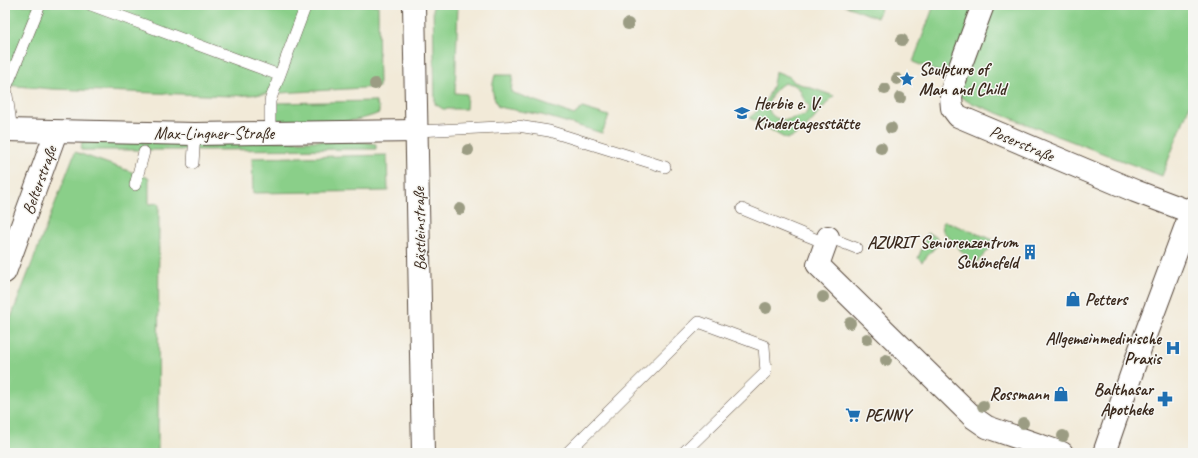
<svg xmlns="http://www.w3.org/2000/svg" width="1198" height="458" font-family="Caveat,sans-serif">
  <rect width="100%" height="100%" fill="#f6f6f2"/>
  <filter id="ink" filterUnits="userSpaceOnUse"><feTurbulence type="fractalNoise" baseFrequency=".025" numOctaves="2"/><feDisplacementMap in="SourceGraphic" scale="8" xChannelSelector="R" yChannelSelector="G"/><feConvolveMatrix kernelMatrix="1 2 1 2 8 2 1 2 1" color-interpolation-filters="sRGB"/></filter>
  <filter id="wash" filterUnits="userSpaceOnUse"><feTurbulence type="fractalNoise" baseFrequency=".012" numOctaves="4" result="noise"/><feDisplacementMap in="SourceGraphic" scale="16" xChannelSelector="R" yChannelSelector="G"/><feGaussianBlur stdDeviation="0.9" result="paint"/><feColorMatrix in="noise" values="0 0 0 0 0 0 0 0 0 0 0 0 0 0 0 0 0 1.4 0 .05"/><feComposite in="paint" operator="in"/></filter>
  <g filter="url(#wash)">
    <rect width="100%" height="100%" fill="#f2ead8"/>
    <g fill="#8acf89" stroke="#627c54" fill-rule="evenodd">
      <polygon points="5,5 378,5 379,87 231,96 52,89 5,85"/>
      <polygon points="433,5 458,5 455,93 467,94 466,109 443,109 435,104"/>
      <polygon points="844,5 882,5 877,18"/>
      <polygon points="934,5 1193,5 1193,97 1162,176 969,102 959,96 962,81 913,62"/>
      <path d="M775,71L790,77L794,82L834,96C817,111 810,131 787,139C773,133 763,123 749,118C765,106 774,90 775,71ZM785,83C806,85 798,97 810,107L804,116C795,116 789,122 779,119C759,113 772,88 785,83Z"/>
      <path d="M495,75H513L511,92L574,115L582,108L609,116L602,133L542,115L498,107C492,95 491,88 495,75Z"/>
      <path d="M375,101L379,108V113C347,127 307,122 272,122L273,103Z"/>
      <polygon points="82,141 189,141 188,150 81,150"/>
      <polygon points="194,141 357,141 376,144 376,149 194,150"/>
      <polygon points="75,152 149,178 149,204 159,203 158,453 5,453 5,333"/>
      <polygon points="387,155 388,191 253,193 252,158"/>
      <polygon points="944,221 991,239 994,241 994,245 974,265 943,231 942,223"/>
      <polygon points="928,233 938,238 938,244 922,262 918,258"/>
    </g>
  </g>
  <g filter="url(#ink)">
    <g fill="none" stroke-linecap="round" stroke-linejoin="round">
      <g stroke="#56473a" stroke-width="12">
        <g id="service">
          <polyline points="91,5 279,75"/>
          <polyline points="12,131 6,88 40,5"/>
          <polyline points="417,131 518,126 549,131 665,167"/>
          <polyline points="270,133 270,101 306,5"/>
          <polyline points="193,163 195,134"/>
          <polyline points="135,185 144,152"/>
          <polyline points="742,209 825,243"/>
          <polyline points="828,237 856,248"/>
          <polyline points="567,453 699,322 764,346 766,372 683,453"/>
        </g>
      </g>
      <g stroke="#56473a" stroke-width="24">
        <g id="minor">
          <polyline points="414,5 423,453"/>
          <polyline points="983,5 954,83 951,97 952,108 958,116 1135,191 1193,213"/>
          <polyline points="5,130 195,134 417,131"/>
          <polyline points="828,237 818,265 974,418 987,427 1062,453"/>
          <polyline points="5,272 56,132"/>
          <polyline points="1104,453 1140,349 1193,207"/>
        </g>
      </g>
      <use href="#service" stroke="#fff" stroke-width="11"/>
      <use href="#minor" stroke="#fff" stroke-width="22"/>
    </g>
    <g fill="#9b9c83">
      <circle cx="628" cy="24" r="6"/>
      <circle cx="902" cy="40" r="6"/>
      <circle cx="897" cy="79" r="6"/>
      <circle cx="375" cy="84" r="6"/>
      <circle cx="885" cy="89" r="6"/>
      <circle cx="900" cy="98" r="6"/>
      <circle cx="891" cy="128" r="6"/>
      <circle cx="881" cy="148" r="6"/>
      <circle cx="468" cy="150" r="6"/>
      <circle cx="460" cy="209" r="6"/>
      <circle cx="823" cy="297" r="6"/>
      <circle cx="766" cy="308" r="6"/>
      <circle cx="850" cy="323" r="6"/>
      <circle cx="867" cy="339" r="6"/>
      <circle cx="886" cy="360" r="6"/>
      <circle cx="983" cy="406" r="6"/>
      <circle cx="1023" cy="423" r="6"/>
      <circle cx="1063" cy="436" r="6"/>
    </g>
  </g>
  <defs>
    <g id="sight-bare" transform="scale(1.2)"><path d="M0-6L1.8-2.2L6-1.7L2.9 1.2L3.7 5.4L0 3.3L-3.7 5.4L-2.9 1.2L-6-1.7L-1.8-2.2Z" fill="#1f6fb2" stroke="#f6f6f2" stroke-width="2.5" paint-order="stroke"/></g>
    <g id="school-bare" transform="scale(1.2)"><path d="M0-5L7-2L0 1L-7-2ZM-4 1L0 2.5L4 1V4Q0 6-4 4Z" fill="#1f6fb2" stroke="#f6f6f2" stroke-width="2.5" paint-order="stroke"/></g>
    <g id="building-bare" transform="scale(1.2)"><path d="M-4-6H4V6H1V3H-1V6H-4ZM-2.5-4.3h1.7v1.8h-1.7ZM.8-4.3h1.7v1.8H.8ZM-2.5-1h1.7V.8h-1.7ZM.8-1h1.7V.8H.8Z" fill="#1f6fb2" stroke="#f6f6f2" stroke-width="2.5" paint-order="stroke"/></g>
    <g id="shop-bare" transform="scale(1.2)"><path d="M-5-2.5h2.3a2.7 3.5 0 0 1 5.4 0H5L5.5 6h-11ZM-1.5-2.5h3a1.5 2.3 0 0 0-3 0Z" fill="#1f6fb2" stroke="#f6f6f2" stroke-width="2.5" paint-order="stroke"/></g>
    <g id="hospital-bare" transform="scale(1.2)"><path d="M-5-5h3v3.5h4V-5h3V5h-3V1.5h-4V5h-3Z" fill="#1f6fb2" stroke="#f6f6f2" stroke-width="2.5" paint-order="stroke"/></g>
    <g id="pharmacy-bare" transform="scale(1.2)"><path d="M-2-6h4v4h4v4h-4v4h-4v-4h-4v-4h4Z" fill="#1f6fb2" stroke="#f6f6f2" stroke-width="2.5" paint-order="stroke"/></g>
    <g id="supermarket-bare" transform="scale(1.2)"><path d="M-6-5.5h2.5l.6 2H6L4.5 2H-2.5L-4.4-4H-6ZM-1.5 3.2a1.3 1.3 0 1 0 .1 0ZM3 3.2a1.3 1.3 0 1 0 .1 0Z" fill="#1f6fb2" stroke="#f6f6f2" stroke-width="2.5" paint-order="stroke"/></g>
  </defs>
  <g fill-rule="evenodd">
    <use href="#sight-bare" x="907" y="79"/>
    <use href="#school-bare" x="742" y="113"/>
    <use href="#building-bare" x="1030" y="252"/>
    <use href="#shop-bare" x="1073" y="299"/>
    <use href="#hospital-bare" x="1173" y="348"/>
    <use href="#shop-bare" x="1061" y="394"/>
    <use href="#pharmacy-bare" x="1165" y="399"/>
    <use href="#supermarket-bare" x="853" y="415"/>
  </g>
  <g text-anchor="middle" stroke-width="3" stroke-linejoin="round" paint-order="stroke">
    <g font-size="17" font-weight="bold" fill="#3b2a1e" stroke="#f6f6f2" text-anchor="start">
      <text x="919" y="75">Sculpture of<tspan x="919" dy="20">Man and Child</tspan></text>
      <text x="754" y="109">Herbie e. V.<tspan x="754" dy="20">Kindertagesstätte</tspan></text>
      <text x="1018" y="248" text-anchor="end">AZURIT Seniorenzentrum<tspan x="1018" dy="20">Schönefeld</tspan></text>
      <text x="1085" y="305">Petters</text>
      <text x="1161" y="344" text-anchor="end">Allgemeinmedinische<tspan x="1161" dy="20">Praxis</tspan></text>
      <text x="1153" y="395" text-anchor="end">Balthasar<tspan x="1153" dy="20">Apotheke</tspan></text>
      <text x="1049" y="400" text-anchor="end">Rossmann</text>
      <text x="865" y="421">PENNY</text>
    </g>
    <g font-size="17" fill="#3b2a1e" stroke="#f6f6f2">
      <text x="214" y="139">Max-Lingner-Straße</text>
      <text transform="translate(1022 143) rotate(23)" y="6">Poserstraße</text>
      <text transform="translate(39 180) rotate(-70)" y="6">Belterstraße</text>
      <text transform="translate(419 229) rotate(-91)" y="6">Bästleinstraße</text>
    </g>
  </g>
  <rect width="1198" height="458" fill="none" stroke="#f6f6f2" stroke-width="20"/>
</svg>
